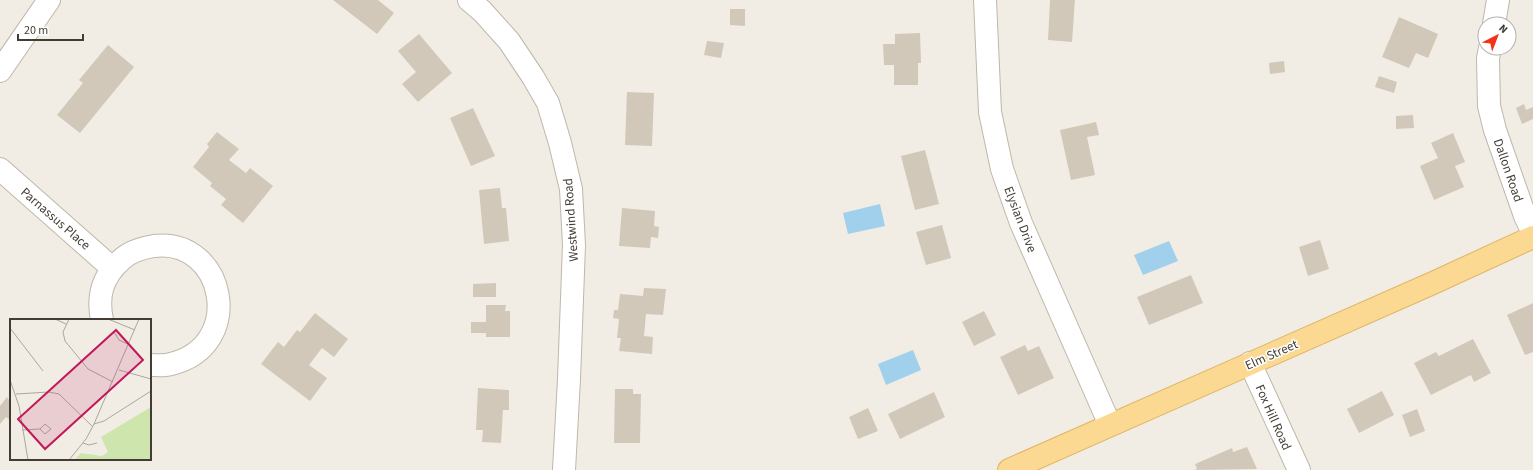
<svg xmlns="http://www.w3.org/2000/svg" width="1533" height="470" font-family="'Source Sans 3',sans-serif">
  <rect width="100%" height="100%" fill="#f1ede4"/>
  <g fill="#a1d0ed">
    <polygon points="880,204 885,226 848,234 843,213"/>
    <polygon points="1169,241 1178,261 1143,275 1134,255"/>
    <polygon points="913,350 921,370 886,385 878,364"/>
  </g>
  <g fill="#d2c8b9">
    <polygon points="333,0 378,0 394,13 377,34"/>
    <polygon points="1050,0 1075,0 1072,42 1048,40"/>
    <polygon points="730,9 745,9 745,26 730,25"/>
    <polygon points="1399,17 1438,34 1428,58 1416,53 1409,68 1382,57"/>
    <polygon points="920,33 921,63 918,63 918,85 894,85 894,65 884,65 883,44 895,44 895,34"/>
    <polygon points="419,34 452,73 418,102 402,84 416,72 398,51"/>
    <polygon points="707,41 724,43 721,58 704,55"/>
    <polygon points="108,45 134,67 80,133 57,115 83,83 79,80"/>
    <polygon points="1284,61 1285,72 1270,74 1269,63"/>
    <polygon points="1379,76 1397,82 1394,93 1375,87"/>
    <polygon points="627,92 654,93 652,146 625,145"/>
    <polygon points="1524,104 1526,110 1533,107 1533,119 1522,124 1516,108"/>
    <polygon points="473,108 495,156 471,166 450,118"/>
    <polygon points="1413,115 1414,128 1396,129 1396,116"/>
    <polygon points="1096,122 1099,135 1087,137 1095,175 1071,180 1060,130"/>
    <polygon points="217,132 239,149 229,160 246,173 250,168 273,186 243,223 221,205 226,199 210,186 212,183 193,167 209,147 207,144"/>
    <polygon points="1453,133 1465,162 1455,166 1464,187 1434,200 1420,166 1438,158 1431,143"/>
    <polygon points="925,150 939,204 915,210 901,156"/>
    <polygon points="500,188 502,208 506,208 509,241 484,244 479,190"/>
    <polygon points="622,208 655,211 654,226 659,227 658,238 651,237 650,248 619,246"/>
    <polygon points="942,225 951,258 926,265 916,232"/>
    <polygon points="1320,240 1329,269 1308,276 1299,247"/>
    <polygon points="1191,275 1203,303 1149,325 1137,297"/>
    <polygon points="496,283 496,297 473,297 473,284"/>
    <polygon points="644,288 666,289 663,315 646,314 644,336 653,337 652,354 619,351 621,338 617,338 619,319 613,318 614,310 618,310 620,294 643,296"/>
    <polygon points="1533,303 1533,352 1525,355 1507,315"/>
    <polygon points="486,305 506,305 505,311 510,311 510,337 486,337 486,333 471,333 471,322 486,322"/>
    <polygon points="984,311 996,335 974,346 962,322"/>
    <polygon points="315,313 348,339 334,357 322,348 309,365 327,378 310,401 261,364 278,342 284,347 297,330 300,332"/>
    <polygon points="1473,339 1491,373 1474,382 1471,375 1431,395 1414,363 1436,352 1439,356"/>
    <polygon points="1025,345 1028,351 1039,346 1054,378 1018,395 1000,357"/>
    <polygon points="478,388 509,390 509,410 503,410 501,443 482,442 483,430 476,430"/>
    <polygon points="615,389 633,389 633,394 641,394 640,443 614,443"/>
    <polygon points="1382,391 1394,415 1359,433 1347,409"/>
    <polygon points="934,392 945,417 900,439 888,414"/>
    <polygon points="7,397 9,400 11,397 11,421 6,417 0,424 0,406"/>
    <polygon points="868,408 878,431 858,439 849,417"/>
    <polygon points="1417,409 1425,431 1410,437 1402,415"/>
    <polygon points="1247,447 1257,469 1194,470 1197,469 1195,464 1232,448 1233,452"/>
  </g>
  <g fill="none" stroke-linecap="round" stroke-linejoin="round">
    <g stroke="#bfb7aa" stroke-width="24">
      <g id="minor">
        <polyline points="469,0 482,11 509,41 533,77 548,103 560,143 571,189 574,245 569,379 564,470"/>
        <polyline points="985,0 990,112 1002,169 1021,223 1110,425"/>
        <polyline points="1494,24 1498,0"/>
        <polyline points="1490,48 1488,58 1489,106 1495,130 1525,216 1533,233"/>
        <polyline points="0,71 49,0"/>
        <polyline points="0,169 112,268"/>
        <path d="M102,320C97,296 102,277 121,260C130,251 142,248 154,246C225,237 247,346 171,364C165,366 157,365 150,365"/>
        <polyline points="1250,363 1299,470"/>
      </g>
    </g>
    <g stroke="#dfb564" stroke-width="24">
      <polyline id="major" points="1009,470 1433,283 1533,237"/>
    </g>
    <use href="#minor" stroke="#fff" stroke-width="22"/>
    <use href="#major" stroke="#fbd993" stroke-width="22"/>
  </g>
  <g text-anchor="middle" stroke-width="3" stroke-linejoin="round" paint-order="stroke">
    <g font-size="13" fill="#433c34" stroke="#fff">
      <text transform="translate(1509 170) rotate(71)" y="5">Dallon Road</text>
      <text transform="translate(56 218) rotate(41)" y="5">Parnassus Place</text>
      <text transform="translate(1021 219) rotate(69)" y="5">Elysian Drive</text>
      <text transform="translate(570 220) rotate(-94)" y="5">Westwind Road</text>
      <text transform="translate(1271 354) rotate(-24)" y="5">Elm Street</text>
      <text transform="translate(1274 417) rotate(66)" y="5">Fox Hill Road</text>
    </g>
  </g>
  <g transform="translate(10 319)">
    <rect width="141" height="141" fill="#f1ede4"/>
    <path d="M141,88V141H64L71,134L92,137L98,133L91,118Z" fill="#cee5ad"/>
    <path fill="none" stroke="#aba69e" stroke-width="1" d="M45,0L56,5M59,0L53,13L55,22L78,50L103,63M98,0L125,11M0,9L33,52M104,13L109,21L120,26M109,51L141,60M0,61L9,87L18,141M6,75L39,73L49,75L83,108M84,105L94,102L141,72M12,111L30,110L35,115L41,110L35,105L30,110M73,124L79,126L87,124M59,141L76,120L84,105L129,0"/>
    <path fill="#c2185b" fill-opacity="0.15" stroke="#c2185b" stroke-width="2" d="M106,11L133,41L35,130L8,100Z"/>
    <rect width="141" height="141" fill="none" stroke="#433c34" stroke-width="2"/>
  </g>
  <g transform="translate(1497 36) rotate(42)"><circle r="19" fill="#ffffff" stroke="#b4b1ae"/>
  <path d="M0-3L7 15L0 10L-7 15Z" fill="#f23219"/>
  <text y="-6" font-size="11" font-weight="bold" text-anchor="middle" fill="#433c34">N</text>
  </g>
  <path d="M18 34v6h65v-6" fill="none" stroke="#433c34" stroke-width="2"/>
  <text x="24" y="34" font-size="12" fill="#433c34" stroke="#ffffff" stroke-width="3" paint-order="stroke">20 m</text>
</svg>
